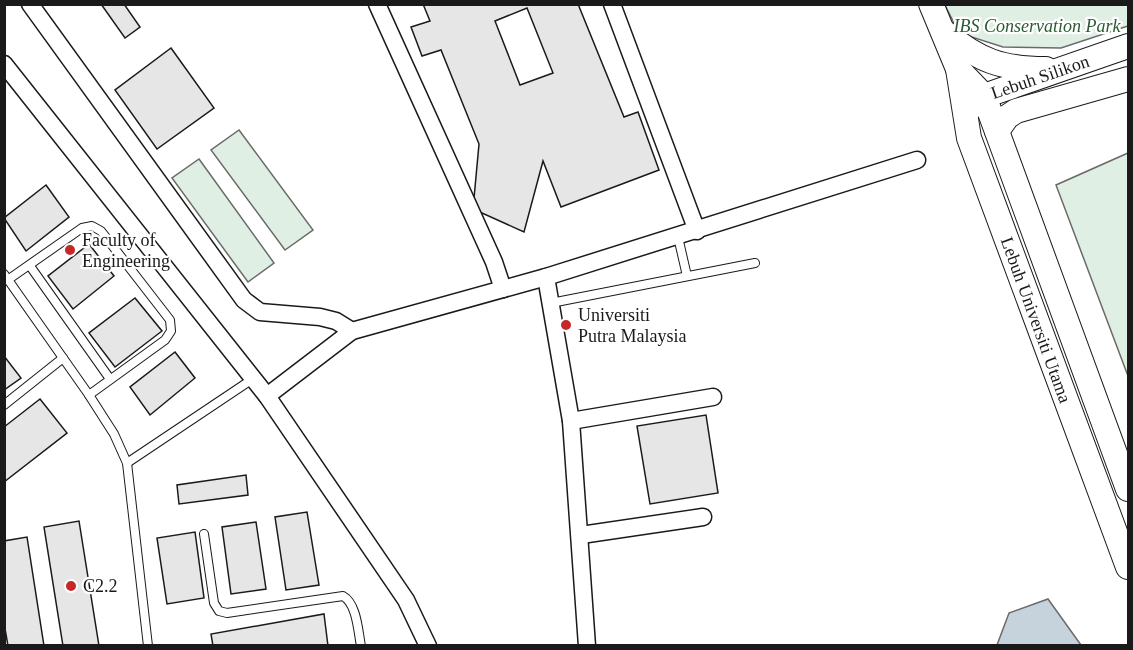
<svg xmlns="http://www.w3.org/2000/svg" width="1133" height="650" font-family="Georgia,serif">
  <rect width="100%" height="100%" fill="#fff"/>
  <g fill="#e0efe3" stroke="#6a6a6a" stroke-width="1.5">
    <polygon points="945,5 1128,5 1128,26 1061,48 1003,47 959,33"/>
    <polygon points="239,130 313,230 285,250 211,150"/>
    <polygon points="1128,153 1128,376 1056,185"/>
    <polygon points="199,159 274,263 248,282 172,178"/>
  </g>
  <polygon fill="#c6d2dc" stroke="#6a6a6a" stroke-width="1.5" points="1048,599 1081,645 997,645 1009,613"/>
  <g fill="#e6e6e6" stroke="#1a1a1a" stroke-width="1.5" fill-rule="evenodd">
    <polygon points="101,4 124,4 140,27 125,38"/>
    <path d="M423,4H578L624,117L638,112L659,170L561,207L543,161L524,232L473,209L479,144L441,50L422,56L411,27L430,21ZM527,8L553,73L520,85L495,21Z"/>
    <polygon points="171,48 214,108 157,149 115,90"/>
    <polygon points="46,185 69,217 26,251 4,218"/>
    <polygon points="89,244 114,276 73,309 48,276"/>
    <polygon points="135,298 162,331 115,367 89,333"/>
    <polygon points="175,352 195,378 150,415 130,387"/>
    <polygon points="4,356 21,378 4,390"/>
    <polygon points="40,399 67,433 4,482 4,427"/>
    <polygon points="706,415 718,493 650,504 637,426"/>
    <polygon points="246,475 248,495 179,504 177,485"/>
    <polygon points="307,512 319,585 286,590 275,517"/>
    <polygon points="79,521 99,646 63,646 44,527"/>
    <polygon points="256,522 266,589 231,594 222,527"/>
    <polygon points="195,532 204,598 167,604 157,538"/>
    <polygon points="27,537 44,646 8,646 4,623 4,541"/>
    <polygon points="324,614 328,646 213,646 211,634"/>
  </g>
  <g fill="none" stroke-linecap="round" stroke-linejoin="round">
    <g stroke="#1a1a1a" stroke-width="10">
      <g id="lane">
        <polyline points="678,237 687,276"/>
        <polyline points="30,266 110,379"/>
        <polyline points="4,274 89,395 114,434 127,463 148,646"/>
        <polyline points="9,279 82,228 92,226 101,231 170,320 171,331 165,340 89,395"/>
        <polyline points="551,303 755,263"/>
        <polyline points="4,405 63,358"/>
        <polyline points="127,463 254,378"/>
        <path d="M204,534L214,603L219,611L227,613L343,596C357,604 358,631 361,646"/>
      </g>
    </g>
    <g stroke="#1a1a1a" stroke-width="19">
      <g id="street">
        <polyline points="30,4 244,300 260,312 320,317 336,321 352,331"/>
        <polyline points="377,4 494,262 503,289"/>
        <polyline points="612,4 697,231"/>
        <polyline points="4,64 267,396 406,600 428,646"/>
        <polyline points="546,277 571,421 587,646"/>
        <polyline points="267,396 352,331 546,277 917,160"/>
        <polyline points="571,421 713,397"/>
        <polyline points="581,535 703,517"/>
      </g>
    </g>
    <g stroke="#1a1a1a" stroke-width="26">
      <g id="secondary">
        <polyline points="931,4 958,69 969,138 1128,567"/>
        <path d="M944,32C979,61 1002,69 1046,69"/>
        <polyline points="958,69 984,96 1128,489"/>
        <polyline points="973,106 984,96 1128,46"/>
        <polyline points="997,131 1007,117 1016,111 1128,79"/>
      </g>
    </g>
    <use href="#lane" stroke="#fff" stroke-width="8"/>
    <use href="#street" stroke="#fff" stroke-width="16"/>
    <use href="#secondary" stroke="#fff" stroke-width="24"/>
  </g>
  <g fill="#c62828" stroke="#fff" stroke-width="2">
    <circle cx="70" cy="250" r="6"/>
    <circle cx="566" cy="325" r="6"/>
    <circle cx="71" cy="586" r="6"/>
  </g>
  <g text-anchor="middle" stroke-width="4.5" stroke-linejoin="round" paint-order="stroke">
    <g font-size="18" font-style="italic" fill="#2b5a34" stroke="#fff">
      <text x="1037" y="32">IBS Conservation Park</text>
    </g>
    <g font-size="18" fill="#1a1a1a" stroke="#fff">
      <text transform="translate(1040 77) rotate(-19)" y="6">Lebuh Silikon</text>
      <text transform="translate(1036 320) rotate(70)" y="6">Lebuh Universiti Utama</text>
    </g>
    <g font-size="18" fill="#1a1a1a" stroke="#fff" text-anchor="start">
      <text x="82" y="246">Faculty of<tspan x="82" dy="21">Engineering</tspan></text>
      <text x="578" y="321">Universiti<tspan x="578" dy="21">Putra Malaysia</tspan></text>
      <text x="83" y="592">C2.2</text>
    </g>
  </g>
  <rect width="1133" height="650" fill="none" stroke="#1a1a1a" stroke-width="12"/>
</svg>
